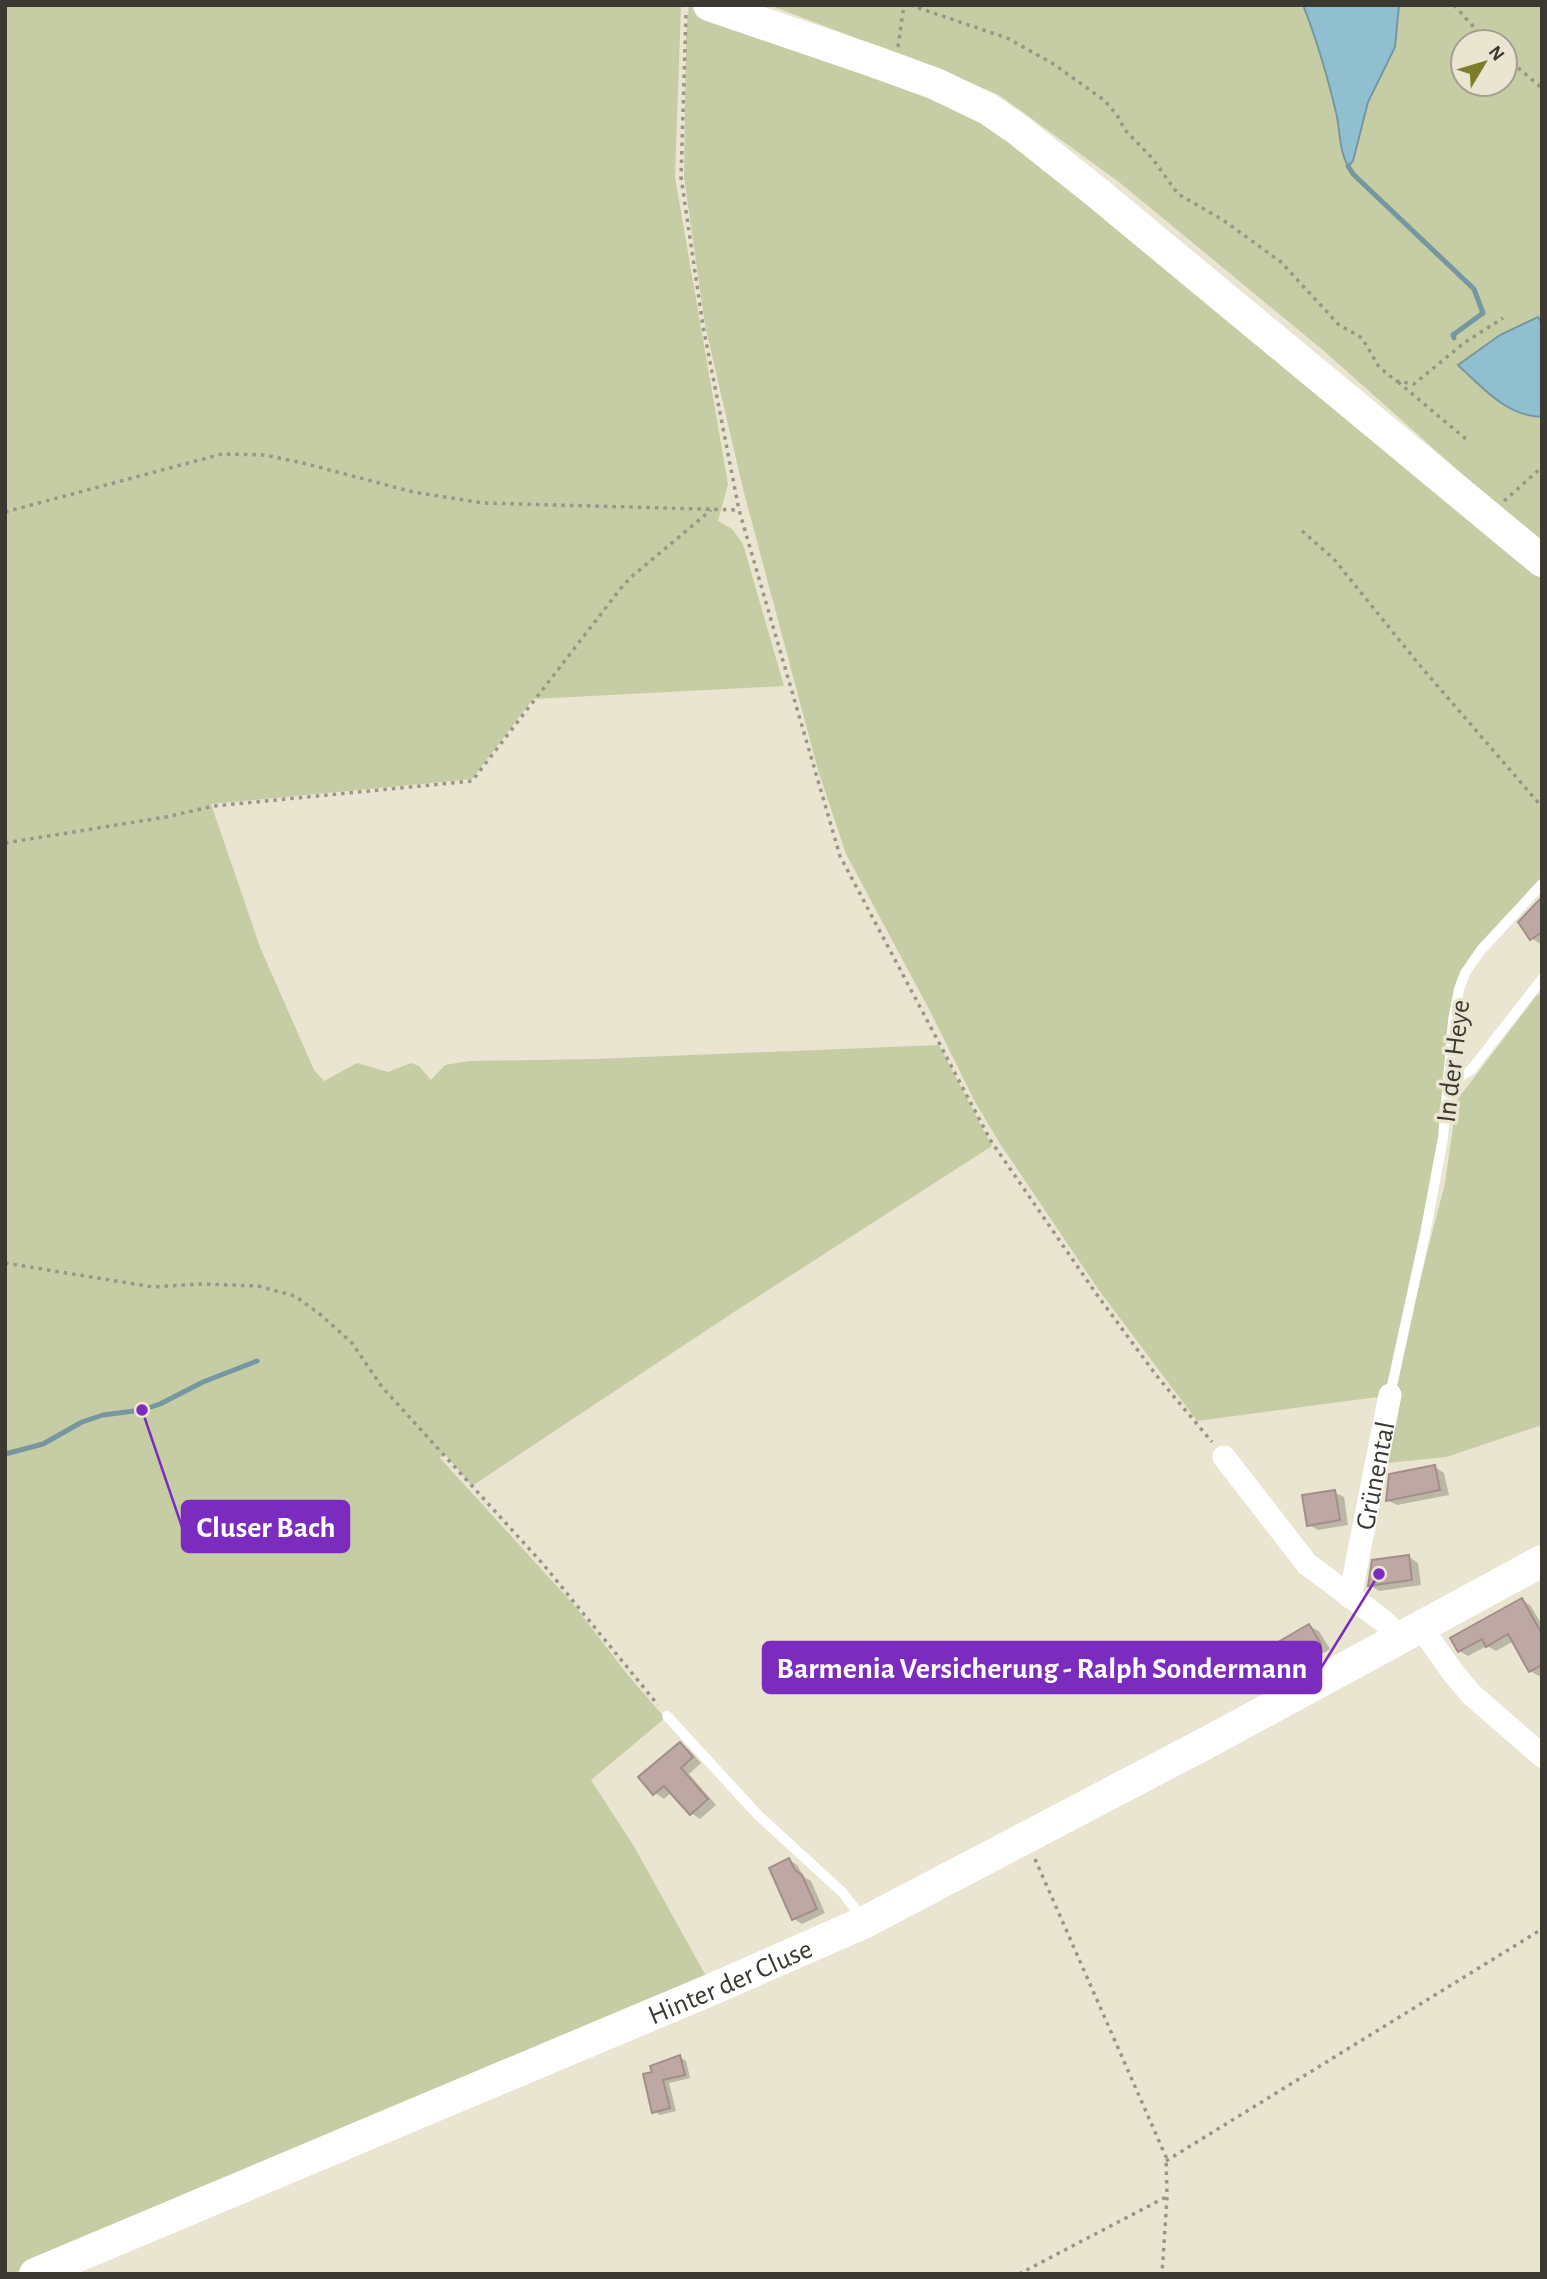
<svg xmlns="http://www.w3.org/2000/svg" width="1547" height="2279" font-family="'Alegreya Sans',sans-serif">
  <rect width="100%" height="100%" fill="#eae5d1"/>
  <g fill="#c6cca4" fill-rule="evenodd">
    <polygon points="5,5 681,5 675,177 728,484 718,521 732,529 743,544 784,686 533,699 472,779 211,804 260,947 314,1070 324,1081 357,1063 388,1072 411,1063 419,1066 431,1080 445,1065 469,1061 594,1059 939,1045 992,1146 731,1314 472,1486 444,1453 440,1458 574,1605 627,1674 665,1718 591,1780 635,1848 706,1976 686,1987 12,2274 5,2274"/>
    <polygon points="689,5 862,66 987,115 1301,371 1542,579 1542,877 1492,931 1462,974 1439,1139 1421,1235 1385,1396 1197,1421 1098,1289 999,1142 975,1102 931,1013 846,854 818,770 743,489 705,325 684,177 686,36"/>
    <path d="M769,5H1303C1316,38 1326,72 1334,106C1339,124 1338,150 1349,165L1353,161L1368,102L1395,47L1399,5H1542V323L1537,317L1482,348L1458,365C1481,388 1507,416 1542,417V545L1324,351L1119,182L999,95L941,70ZM1463,42H1505V84H1463Z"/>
    <polygon points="1542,994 1542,1425 1446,1457 1378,1464 1405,1339 1445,1183 1457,1100 1537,995"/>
  </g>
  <g fill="#90c0d0" stroke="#7697a0" stroke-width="2">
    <path d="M1303,5H1399L1395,47L1368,102L1353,161L1348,166C1339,150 1340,129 1336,112C1327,75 1317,40 1303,5Z"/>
    <path d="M1538,317L1542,323V417C1506,416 1482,387 1458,365L1500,335Z"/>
  </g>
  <g fill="#0003">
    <polygon points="1542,900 1542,945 1531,938"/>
    <polygon points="1435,1467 1444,1473 1449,1495 1397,1505 1387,1500"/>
    <polygon points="1334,1492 1344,1497 1348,1525 1318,1530 1309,1525"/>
    <polygon points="1409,1557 1418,1563 1421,1585 1379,1591 1370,1585"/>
    <polygon points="1522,1600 1530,1605 1542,1625 1542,1674 1539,1676 1530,1671 1514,1641 1496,1651 1487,1646 1468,1656 1459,1651"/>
    <polygon points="1309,1626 1319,1631 1330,1649 1300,1667 1291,1661"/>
    <polygon points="680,1744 689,1750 701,1763 689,1774 716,1805 700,1819 691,1813 672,1792 664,1799 655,1793"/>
    <polygon points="789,1860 797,1865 804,1877 811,1881 825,1913 802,1924 794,1919"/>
    <polygon points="680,2057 686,2061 690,2078 669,2083 676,2111 660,2115 654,2111 654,2073"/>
  </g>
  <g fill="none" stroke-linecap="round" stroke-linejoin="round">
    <g stroke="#7697a0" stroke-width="5">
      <polyline points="1348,166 1353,174 1474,289 1483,313 1453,335 1454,338"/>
      <polyline points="5,1454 43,1444 82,1422 103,1415 142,1410 160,1404 203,1382 257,1361"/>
    </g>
  </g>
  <g fill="#bea8a3" stroke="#a48e8a" stroke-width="2">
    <polygon points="1542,897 1542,932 1530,940 1518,922"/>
    <polygon points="1435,1465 1440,1490 1386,1501 1389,1474"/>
    <polygon points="1335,1490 1340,1520 1307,1526 1302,1495"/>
    <polygon points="1409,1555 1412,1580 1368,1586 1372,1560"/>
    <polygon points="1522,1598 1542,1634 1542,1665 1529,1672 1508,1634 1486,1647 1482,1639 1458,1652 1450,1638"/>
    <polygon points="1309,1624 1321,1644 1290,1662 1278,1642"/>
    <polygon points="680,1742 693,1757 681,1768 708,1799 690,1815 664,1786 653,1795 638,1777"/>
    <polygon points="789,1858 795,1870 802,1875 817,1909 792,1920 769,1868"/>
    <polygon points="680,2055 685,2075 663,2080 670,2108 652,2113 643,2074 652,2072 650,2066"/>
  </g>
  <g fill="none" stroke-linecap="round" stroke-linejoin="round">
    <g stroke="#999687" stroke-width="3.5" stroke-dasharray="3.5 5" stroke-linecap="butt">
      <polyline points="910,5 1007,38 1052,63 1104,100 1117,115 1125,130 1152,158 1178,194 1223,220 1281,262 1338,324 1362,338 1379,367 1396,381 1414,384 1464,343 1503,318"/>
      <polyline points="1454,5 1487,42"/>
      <polyline points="686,15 681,177 703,326 739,510 840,856 991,1141 1095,1292 1156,1375 1212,1442"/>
      <polyline points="898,47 904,5"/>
      <polyline points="1505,57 1542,88"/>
      <polyline points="1398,382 1467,440"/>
      <polyline points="1504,501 1542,467"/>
      <polyline points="5,512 222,454 265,455 307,464 413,492 483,503 739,510"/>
      <polyline points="1302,531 1333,558 1417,662 1542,807"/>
      <polyline points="5,843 166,817 214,806 472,781 621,588 630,578 711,510"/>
      <polyline points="5,1263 153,1287 203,1284 258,1286 295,1296 321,1315 352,1343 382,1387 543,1564 658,1705"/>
      <polyline points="1035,1859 1166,2157 1167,2197 1162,2274"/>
      <polyline points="1166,2161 1542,1929"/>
      <polyline points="1019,2274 1166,2197"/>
    </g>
    <g stroke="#fff" stroke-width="10">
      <polyline points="1448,1084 1471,1070 1542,979"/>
      <polyline points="1390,1395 1425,1234 1443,1138 1453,1021 1459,989 1465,973 1481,950 1542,884"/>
      <polyline points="667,1716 758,1815 842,1892 864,1920"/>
    </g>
    <g stroke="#fff" stroke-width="23">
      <polyline points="1224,1457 1307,1564 1382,1620 1401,1637"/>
      <path id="s1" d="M1350,1597L1390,1395"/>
      <polyline points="1420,1626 1454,1674 1472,1695 1542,1756"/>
    </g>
    <g stroke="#fff" stroke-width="32">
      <polyline points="709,5 873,61 936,84 988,109 1017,129 1095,191 1542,561"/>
      <path id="s2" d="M35,2274L715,1988L865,1922L1210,1741L1542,1561"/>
    </g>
  </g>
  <g text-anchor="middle" stroke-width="7" stroke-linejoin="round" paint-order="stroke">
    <g font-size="28" fill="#3a3830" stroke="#eae5d1">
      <text transform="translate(1452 1061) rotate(-83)" y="10">In der Heye</text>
      <text dy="10" stroke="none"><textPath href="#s1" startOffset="124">Grünental</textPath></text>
      <text dy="10" stroke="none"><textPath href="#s2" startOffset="754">Hinter der Cluse</textPath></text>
    </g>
  </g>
  <path fill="none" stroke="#7b2cbf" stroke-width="2.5" d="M142 1410L182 1527M1379 1574L1321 1668"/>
  <g fill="#7b2cbf" stroke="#eae5d1" stroke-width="2.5">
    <circle cx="142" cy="1410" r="7"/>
    <circle cx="1379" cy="1574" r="7"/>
  </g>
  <g fill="#7b2cbf" stroke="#7b2cbf" stroke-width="2.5">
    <rect x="182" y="1501" width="167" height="51" rx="7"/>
    <rect x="763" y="1642" width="558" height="51" rx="7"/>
  </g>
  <g font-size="30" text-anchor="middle" font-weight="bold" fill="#fff">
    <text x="266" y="1537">Cluser Bach</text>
    <text x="1042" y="1678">Barmenia Versicherung - Ralph Sondermann</text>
  </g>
  <rect width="1547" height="2279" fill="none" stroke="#3a3830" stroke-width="14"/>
  <g transform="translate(1484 63) rotate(52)"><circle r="33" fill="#eae5d1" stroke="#a4a091" stroke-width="2"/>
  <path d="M0-5L12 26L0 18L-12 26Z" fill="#7d7e27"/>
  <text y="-10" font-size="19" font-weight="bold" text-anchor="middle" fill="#3a3830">N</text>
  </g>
</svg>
